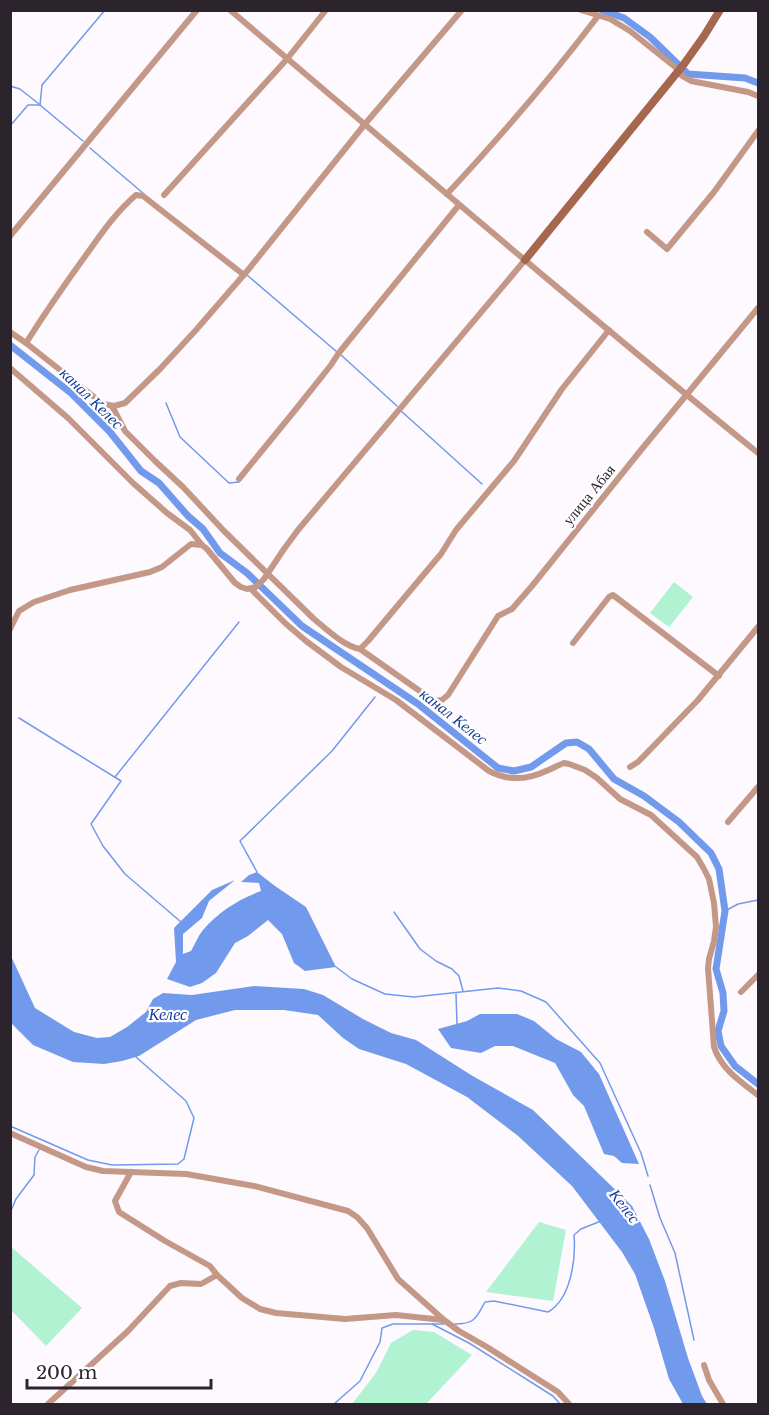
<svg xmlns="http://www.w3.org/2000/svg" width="769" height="1415" font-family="'Libre Baskerville',serif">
  <rect width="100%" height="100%" fill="#fef9fe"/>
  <g fill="#b1f2d2">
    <polygon points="674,582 693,597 669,627 650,613"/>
    <polygon points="539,1222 566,1230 553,1301 486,1292"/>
    <polygon points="10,1246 82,1308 46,1346 11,1310"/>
    <polygon points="413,1330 434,1332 472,1355 426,1404 352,1404 376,1373 391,1343"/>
  </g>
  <g fill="#729aec">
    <path d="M257,872L275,886L306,907L336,967L305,971L294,963L282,934L268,920L248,936L235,943L216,973L202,983L190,987L167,979L176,962L174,928L212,890L235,880L209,901L202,918L183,934V954L191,951C195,944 198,936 203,930C218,912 239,899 261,891L259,883L241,882L249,875Z"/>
    <polygon points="11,956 35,1008 74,1032 97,1038 110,1037 127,1027 146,1012 153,999 163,993 192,995 254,986 304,989 323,995 363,1019 391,1033 416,1040 471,1075 533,1110 632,1206 649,1239 665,1281 688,1358 702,1396 707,1404 683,1404 669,1379 654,1328 635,1274 622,1252 572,1186 517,1135 467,1097 406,1064 359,1049 343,1038 318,1015 284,1010 235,1010 196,1020 139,1056 122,1061 104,1064 73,1062 33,1045 11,1023"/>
    <polygon points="480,1014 517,1014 534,1021 556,1039 581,1052 599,1074 639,1164 622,1163 614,1156 604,1154 584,1106 573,1095 555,1063 513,1046 495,1046 481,1053 451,1048 438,1029 467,1021"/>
  </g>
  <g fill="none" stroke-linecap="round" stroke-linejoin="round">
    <g stroke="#729aec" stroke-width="1.5">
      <polyline points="10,86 20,89 39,104"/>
      <polyline points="40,105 42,85 105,10"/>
      <polyline points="10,126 28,105 40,105 83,141"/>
      <polyline points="90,148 144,194"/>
      <polyline points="247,275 337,352"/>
      <polyline points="341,355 397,406"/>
      <polyline points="166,403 180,437 229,483 239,482"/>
      <polyline points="400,410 482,484"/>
      <polyline points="19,718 121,781 91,824 103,846 125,874 181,922"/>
      <polyline points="115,777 239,622"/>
      <polyline points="257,872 240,841 332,751 375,697"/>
      <polyline points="725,911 738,904 758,900"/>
      <polyline points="394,912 420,949 436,961 452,969 459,976 463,991"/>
      <polyline points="336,967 352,979 385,994 414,997 498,988 521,991 546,1002 600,1063 641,1153 648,1176"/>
      <polyline points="456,994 457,1024"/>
      <polyline points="10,1126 88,1160 112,1165 178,1164 184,1159 194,1118 186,1101 136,1057"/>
      <polyline points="650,1185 660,1218 675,1253 694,1340"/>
      <polyline points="10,1213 16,1199 34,1175 35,1157 39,1150"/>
      <polyline points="432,1324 469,1343 553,1396 560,1404"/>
      <path d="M455,1324C475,1324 476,1318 485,1302L494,1301L548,1312C571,1299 576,1259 574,1235L581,1229L601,1221"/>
      <polyline points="334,1404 360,1381 380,1342 382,1328 393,1324 444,1324"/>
    </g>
    <g stroke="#729aec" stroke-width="7">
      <polyline points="602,10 624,18 650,37 688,74 745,78 758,83"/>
      <polyline points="10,345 71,393 110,432 141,471 159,483 188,516 203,529 220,553 247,573 302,626 418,704 498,768 514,771 531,767 566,743 577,742 589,749 614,779 644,796 679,822 711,853 719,869 725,911 716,969 723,993 724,1011 718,1031 721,1046 735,1066 758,1084"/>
    </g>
    <g stroke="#c49887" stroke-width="6">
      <path d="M230,10C406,159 580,309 758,453"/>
      <polyline points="581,10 610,19 630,31 675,67 682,76 691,81 748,92 758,96"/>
      <path d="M447,194C500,137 551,78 598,16"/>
      <polyline points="164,195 287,59 326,10"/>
      <polyline points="647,232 667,249 714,192 758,131"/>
      <polyline points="10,236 197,10"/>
      <polyline points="10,332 26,343 103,404 114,406 125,403 160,369 196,330 248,270 365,124 462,10"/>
      <path d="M26,343C45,313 65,284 86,255C101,234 116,212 136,195L143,196L244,275"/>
      <polyline points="10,368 68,418 133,483 167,513 190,530 202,545"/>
      <path d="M112,406L125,431L155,461L183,487L224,531L314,619C326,629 344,646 360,649L434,701L442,700L448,695L498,616L512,609L532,586L641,450L758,308"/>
      <polyline points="239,479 296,409 331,365 338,354 459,205"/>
      <path d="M251,589L285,623L306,641L341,667L396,700L489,771C508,781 527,780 546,771C552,769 558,765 564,763L569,764L585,770L597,778L620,799L651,815L697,857L704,869L709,879L714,903L716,927L714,941L709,959L708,968L714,1047C721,1069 741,1082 758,1095"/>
      <polyline points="10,629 19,611 34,602 70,590 150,572 162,567 191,544 202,545 207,549 235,583 241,587 247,589 256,587 264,579 284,549 298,530 525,260"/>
      <polyline points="573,643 609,597 613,595 719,676"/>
      <polyline points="360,649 368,641 430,567 441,554 456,530 514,461 562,389 609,330"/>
      <polyline points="630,767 638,762 698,700 758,627"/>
      <polyline points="728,822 758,787"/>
      <polyline points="741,992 758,975"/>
      <polyline points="10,1133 86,1167 103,1171 186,1174 254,1186 348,1211 357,1217 367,1228 398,1279 444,1320 459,1331 487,1347 558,1392 569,1404"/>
      <polyline points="131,1172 115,1201 119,1212 165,1241 210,1266 217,1275 242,1298 260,1309 276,1313 345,1319 396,1315 443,1320"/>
      <polyline points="704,1365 709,1380 723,1404"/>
      <polyline points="48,1404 128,1331 170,1286 181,1283 201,1284 217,1275"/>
    </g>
    <polyline stroke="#a5684f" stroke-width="8" points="525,260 684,64 704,36 720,10"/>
  </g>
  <g text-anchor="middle" stroke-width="4.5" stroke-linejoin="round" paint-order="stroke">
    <g font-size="15" fill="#2c242d" stroke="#fff">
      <text transform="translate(589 495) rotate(-51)" y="5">улица Абая</text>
    </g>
    <g font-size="16" font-style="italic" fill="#153c9a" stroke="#fff">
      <text transform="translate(92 398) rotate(44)" y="6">канал Келес</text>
      <text transform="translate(454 716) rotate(38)" y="6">канал Келес</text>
      <text x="168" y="1020">Келес</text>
      <text transform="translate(625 1206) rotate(52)" y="6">Келес</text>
    </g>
  </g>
  <rect width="769" height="1415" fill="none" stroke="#2c242d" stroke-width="24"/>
  <path d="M27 1379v9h184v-9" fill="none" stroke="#2c242d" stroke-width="3"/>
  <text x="36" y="1379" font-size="18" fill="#2c242d" stroke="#ffffff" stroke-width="4.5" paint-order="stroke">200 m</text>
</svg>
